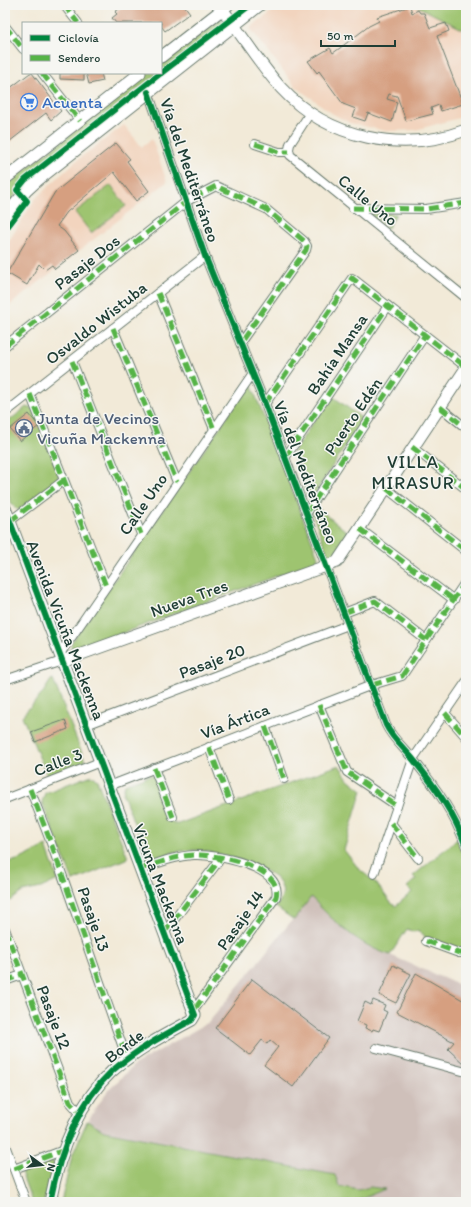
<svg xmlns="http://www.w3.org/2000/svg" width="471" height="1207" font-family="Itim,sans-serif">
  <rect width="100%" height="100%" fill="#f6f6f2"/>
  <filter id="ink" filterUnits="userSpaceOnUse"><feTurbulence type="fractalNoise" baseFrequency=".025" numOctaves="2"/><feDisplacementMap in="SourceGraphic" scale="8" xChannelSelector="R" yChannelSelector="G"/><feConvolveMatrix kernelMatrix="1 2 1 2 8 2 1 2 1" color-interpolation-filters="sRGB"/></filter>
  <filter id="wash" filterUnits="userSpaceOnUse"><feTurbulence type="fractalNoise" baseFrequency=".012" numOctaves="4" result="noise"/><feDisplacementMap in="SourceGraphic" scale="16" xChannelSelector="R" yChannelSelector="G"/><feGaussianBlur stdDeviation="0.9" result="paint"/><feColorMatrix in="noise" values="0 0 0 0 0 0 0 0 0 0 0 0 0 0 0 0 0 1.4 0 .05"/><feComposite in="paint" operator="in"/></filter>
  <g filter="url(#wash)">
    <rect width="100%" height="100%" fill="#f2ead8"/>
    <g fill="#f2d4be">
      <polygon points="281,5 415,5 466,31 466,116 415,130 386,131 350,123 333,114 295,86 250,28"/>
      <polygon points="124,125 142,147 152,139 167,182 5,309 5,247 36,198 76,161"/>
    </g>
    <polygon fill="#cfc0ba" points="311,897 327,914 360,942 466,988 466,1202 61,1202 72,1156 87,1122 106,1093 134,1065 209,1022"/>
    <g fill="#9ec46f" stroke="#5e8052">
      <polygon points="415,5 466,5 466,31"/>
      <polygon points="220,20 224,22 223,24 161,71 161,64"/>
      <polygon points="149,73 158,73 31,173 17,187 16,194 5,208 5,185"/>
      <polygon points="111,185 126,206 91,233 75,212"/>
      <polygon points="373,212 396,214 388,228 371,215"/>
      <polygon points="251,384 318,557 317,561 82,648 73,649 71,646 72,642 249,385"/>
      <polygon points="331,395 363,419 313,496 309,497 307,496 293,453"/>
      <path d="M26,407L34,409L59,475L57,481L19,510C0,504 5,441 5,424Z"/>
      <polygon points="316,507 350,534 332,557 328,555 313,514"/>
      <polygon points="53,679 85,761 84,763 48,778 22,716 42,694 51,680"/>
      <path d="M339,765L348,779L362,790L344,850L359,869L376,883L391,903L396,906L412,892L407,887L416,879L413,876L455,841L466,835V949L462,950L424,938L425,936L418,930L414,932L407,929L390,955C358,945 333,921 311,897L294,920L276,907C280,902 284,895 282,888C278,867 214,851 196,850C189,850 181,851 174,852C166,854 158,863 149,862L123,794L125,784L150,775L153,776L174,824H178Z"/>
      <polygon points="91,775 97,780 128,858 73,881 42,802 45,793"/>
      <path d="M46,846L58,880L41,888L22,892L12,900L5,903V861C17,864 34,851 46,846Z"/>
      <polygon points="87,1121 104,1131 335,1175 339,1186 358,1190 370,1187 385,1189 354,1202 61,1202 72,1156"/>
      <polygon points="50,1161 54,1162 54,1165 44,1202 32,1202 21,1172 23,1169"/>
    </g>
    <g id="blocks">
      <g fill="#d69f80">
        <polygon points="124,5 184,5 190,13 165,31 161,26 161,23 116,23 112,18 117,14 115,12"/>
        <polygon points="410,6 412,13 418,10 420,13 424,13 430,28 446,23 449,31 437,36 463,104 441,111 439,105 431,108 433,114 406,121 397,96 389,94 387,99 397,102 392,122 368,113 365,121 353,117 356,109 343,104 319,71 317,73 308,61 330,48 333,53 336,51 369,26 379,21 377,17"/>
        <polygon points="30,73 32,73 61,111 51,120 46,113 5,145 5,92"/>
        <polygon points="60,73 84,73 84,80 60,79"/>
        <polygon points="86,73 101,73 103,81 89,84"/>
        <polygon points="116,143 130,159 127,161 149,191 136,201 114,172 67,212 57,226 64,231 79,250 55,269 52,265 45,270 39,264 27,285 7,273 55,192"/>
        <polygon points="29,414 39,426 20,441 10,429"/>
        <polygon points="65,720 68,729 35,742 31,732"/>
        <polygon points="393,965 411,974 396,1003 379,995"/>
        <polygon points="416,973 466,1002 466,1066 448,1049 454,1042 397,1012"/>
        <polygon points="252,979 329,1038 293,1087 264,1065 278,1047 270,1040 267,1044 262,1040 250,1055 215,1028"/>
        <polygon points="373,1000 385,1005 383,1010 387,1012 379,1031 373,1029 372,1031 365,1028 366,1025 357,1021 365,1002 371,1005"/>
      </g>
    </g>
  </g>
  <g filter="url(#ink)">
    <use href="#blocks" fill-opacity="0" stroke="#697a6d" stroke-width="1"/>
    <g fill="none" stroke-linecap="round" stroke-linejoin="round">
      <g stroke="#697a6d" stroke-width="10">
        <g id="street">
          <polyline points="64,5 78,23"/>
          <polyline points="5,26 23,49"/>
          <polyline points="42,73 80,121"/>
          <path d="M148,92L205,256L265,404L386,725C392,738 403,747 412,758C435,786 455,814 466,847"/>
          <polyline points="310,113 290,144 289,149 290,155 466,298"/>
          <polyline points="255,144 279,152 289,152"/>
          <polyline points="353,208 426,209 466,203"/>
          <polyline points="158,293 214,429"/>
          <polyline points="113,328 177,482"/>
          <polyline points="5,346 187,201 216,186 266,209 304,241 307,246 306,250 240,343"/>
          <polyline points="72,361 141,534"/>
          <polyline points="30,394 106,586"/>
          <polyline points="265,404 352,278 466,367"/>
          <polyline points="440,407 466,428"/>
          <polyline points="5,413 205,256"/>
          <polyline points="412,447 466,489"/>
          <polyline points="285,458 388,306"/>
          <polyline points="386,488 466,551"/>
          <polyline points="306,514 425,335"/>
          <polyline points="10,521 63,481"/>
          <polyline points="360,529 454,600"/>
          <polyline points="344,613 375,601 426,640"/>
          <polyline points="60,654 253,373"/>
          <polyline points="5,680 62,661"/>
          <polyline points="319,705 347,772 397,806"/>
          <polyline points="445,713 466,737"/>
          <polyline points="86,725 348,625"/>
          <polyline points="265,726 284,779"/>
          <polyline points="209,747 229,800"/>
          <polyline points="154,768 173,817"/>
          <polyline points="109,786 372,685 402,676 466,581"/>
          <polyline points="30,789 51,843 127,1059"/>
          <polyline points="5,799 100,762"/>
          <polyline points="391,823 418,858"/>
          <path d="M141,869C158,863 175,856 194,855C215,854 284,866 276,897L194,1010"/>
          <polyline points="374,874 413,759 466,682"/>
          <polyline points="5,929 70,1102 80,1113"/>
          <polyline points="164,933 221,858"/>
          <polyline points="426,941 459,953 466,953"/>
          <polyline points="5,981 22,975"/>
          <polyline points="376,1048 466,1072"/>
          <polyline points="5,1145 26,1202"/>
          <polyline points="14,1169 64,1150"/>
        </g>
      </g>
      <g stroke="#697a6d" stroke-width="13">
        <g id="secondary">
          <path d="M219,5C240,32 258,62 281,88C328,139 402,154 466,130"/>
          <polyline points="161,57 228,5"/>
          <polyline points="5,179 140,73"/>
          <polyline points="5,216 26,191 38,180 260,5"/>
          <path d="M5,508L195,1015L192,1020C164,1035 136,1050 112,1071C76,1105 59,1155 50,1202"/>
          <polyline points="62,661 337,562 466,368"/>
        </g>
      </g>
      <use href="#street" stroke="#fff" stroke-width="8"/>
      <use href="#secondary" stroke="#fff" stroke-width="11"/>
      <g stroke="#55b346" stroke-width="5" stroke-dasharray="10 5" stroke-linecap="butt">
        <polyline points="64,5 78,23"/>
        <polyline points="5,26 23,49"/>
        <polyline points="42,73 80,121"/>
        <polyline points="255,144 279,152 289,152"/>
        <polyline points="353,208 426,209 466,203"/>
        <polyline points="158,293 214,429"/>
        <polyline points="113,328 177,482"/>
        <polyline points="5,346 187,201 216,186 266,209 304,241 307,246 306,250 240,343"/>
        <polyline points="72,361 141,534"/>
        <polyline points="30,394 106,586"/>
        <polyline points="265,404 352,278 466,367"/>
        <polyline points="440,407 466,428"/>
        <polyline points="412,447 466,489"/>
        <polyline points="285,458 388,306"/>
        <polyline points="386,488 466,551"/>
        <polyline points="306,514 425,335"/>
        <polyline points="10,521 63,481"/>
        <polyline points="360,529 454,600"/>
        <polyline points="344,613 375,601 426,640"/>
        <polyline points="372,685 402,676 466,581"/>
        <polyline points="319,705 347,772 397,806"/>
        <polyline points="445,713 466,737"/>
        <polyline points="265,726 284,779"/>
        <polyline points="209,747 229,800"/>
        <polyline points="154,768 173,817"/>
        <polyline points="30,789 51,843 127,1059"/>
        <polyline points="391,823 418,858"/>
        <path d="M141,869C158,863 175,856 194,855C215,854 284,866 276,897L194,1010"/>
        <polyline points="5,929 70,1102 80,1113"/>
        <polyline points="164,933 221,858"/>
        <polyline points="426,941 459,953 466,953"/>
        <polyline points="5,981 22,975"/>
        <polyline points="14,1169 64,1150"/>
      </g>
      <g stroke="#f6f6f2" stroke-width="8">
        <g id="cycleway">
          <polyline points="161,73 250,5"/>
          <path d="M148,92L205,256L265,404L386,725C392,738 403,747 412,758C435,786 455,814 466,847"/>
          <polyline points="5,230 27,201 17,190 25,180 161,73"/>
          <path d="M5,508L195,1015L192,1020C164,1035 136,1050 112,1071C76,1105 59,1155 50,1202"/>
        </g>
      </g>
      <use href="#cycleway" stroke="#00873e" stroke-width="6"/>
    </g>
  </g>
  <defs>
    <g id="supermarket-ring" transform="scale(0.9)"><circle r="9.5" fill="#f6f6f2" stroke="#3f7fe0" stroke-width="1.5"/><path d="M-6-5.5h2.5l.6 2H6L4.5 2H-2.5L-4.4-4H-6ZM-1.5 3.2a1.3 1.3 0 1 0 .1 0ZM3 3.2a1.3 1.3 0 1 0 .1 0Z" fill="#3f7fe0"/></g>
    <g id="civic-ring" transform="scale(0.9)"><circle r="9.5" fill="#f6f6f2" stroke="#5c6f8a" stroke-width="1.5"/><path d="M-.6-6.5H3V-4.5H.6V-3L4-1V1h2V6H-6V1h2V-1L-.6-3ZM-1.2 2.5V6h2.4V2.5Z" fill="#5c6f8a"/></g>
  </defs>
  <g fill-rule="evenodd">
    <use href="#supermarket-ring" x="29" y="102"/>
    <use href="#civic-ring" x="24" y="428"/>
  </g>
  <g text-anchor="middle" stroke-width="3" stroke-linejoin="round" paint-order="stroke">
    <g font-size="17" fill="#366cbe" stroke="#f6f6f2" text-anchor="start">
      <text x="42" y="108">Acuenta</text>
    </g>
    <g font-size="17" fill="#1f3d34" stroke="#f6f6f2">
      <text transform="translate(190 170) rotate(71)" y="6">Vía del Mediterráneo</text>
      <text transform="translate(368 200) rotate(39)" y="6">Calle Uno</text>
      <text transform="translate(87 262) rotate(-38)" y="6">Pasaje Dos</text>
      <text transform="translate(96 323) rotate(-38)" y="6">Osvaldo Wistuba</text>
      <text transform="translate(337 354) rotate(-56)" y="6">Bahía Mansa</text>
      <text transform="translate(353 416) rotate(-56)" y="6">Puerto Edén</text>
      <text transform="translate(306 472) rotate(69)" y="6">Vía del Mediterráneo</text>
      <text transform="translate(143 504) rotate(-55)" y="6">Calle Uno</text>
      <text transform="translate(189 598) rotate(-20)" y="6">Nueva Tres</text>
      <text transform="translate(66 630) rotate(69)" y="6">Avenida Vicuña Mackenna</text>
      <text transform="translate(212 661) rotate(-21)" y="6">Pasaje 20</text>
      <text transform="translate(235 721) rotate(-21)" y="6">Vía Ártica</text>
      <text transform="translate(58 762) rotate(-21)" y="6">Calle 3</text>
      <text transform="translate(161 884) rotate(69)" y="6">Vicuna Mackenna</text>
      <text transform="translate(94 919) rotate(71)" y="6">Pasaje 13</text>
      <text transform="translate(240 920) rotate(-55)" y="6">Pasaje 14</text>
      <text transform="translate(54 1017) rotate(69)" y="6">Pasaje 12</text>
      <text transform="translate(124 1046) rotate(-37)" y="6">Borde</text>
    </g>
    <g font-size="17" fill="#4e5e75" stroke="#f6f6f2" text-anchor="start">
      <text x="37" y="424">Junta de Vecinos<tspan x="37" dy="20">Vicuña Mackenna</tspan></text>
    </g>
    <g font-size="18" letter-spacing="1" fill="#1f3d34" stroke="#f6f6f2">
      <text x="413" y="468">VILLA<tspan x="413" dy="21">MIRASUR</tspan></text>
    </g>
  </g>
  <rect width="471" height="1207" fill="none" stroke="#f6f6f2" stroke-width="20"/>
  <rect x="22" y="22" width="140" height="52" fill="#f6f6f2" stroke="#a0aca6"/>
  <rect x="30" y="35" width="20" height="6" fill="#00873e" stroke="#a0aca6"/>
  <text x="58" y="42" font-size="12" fill="#1f3d34">Ciclovía</text>
  <rect x="30" y="55" width="20" height="6" fill="#55b346" stroke="#a0aca6"/>
  <text x="58" y="62" font-size="12" fill="#1f3d34">Sendero</text>
  <g transform="translate(42 1165) rotate(105)" stroke="#f6f6f2" stroke-width="3" paint-order="stroke">
  <path d="M0-3L7 15L0 10L-7 15Z" fill="#1f3d34"/>
  <text y="-6" font-size="11" font-weight="bold" text-anchor="middle" fill="#1f3d34">N</text>
  </g>
  <path d="M321 40v6h74v-6" fill="none" stroke="#1f3d34" stroke-width="2"/>
  <text x="327" y="40" font-size="12" fill="#1f3d34" stroke="#f6f6f2" stroke-width="3" paint-order="stroke">50 m</text>
</svg>
